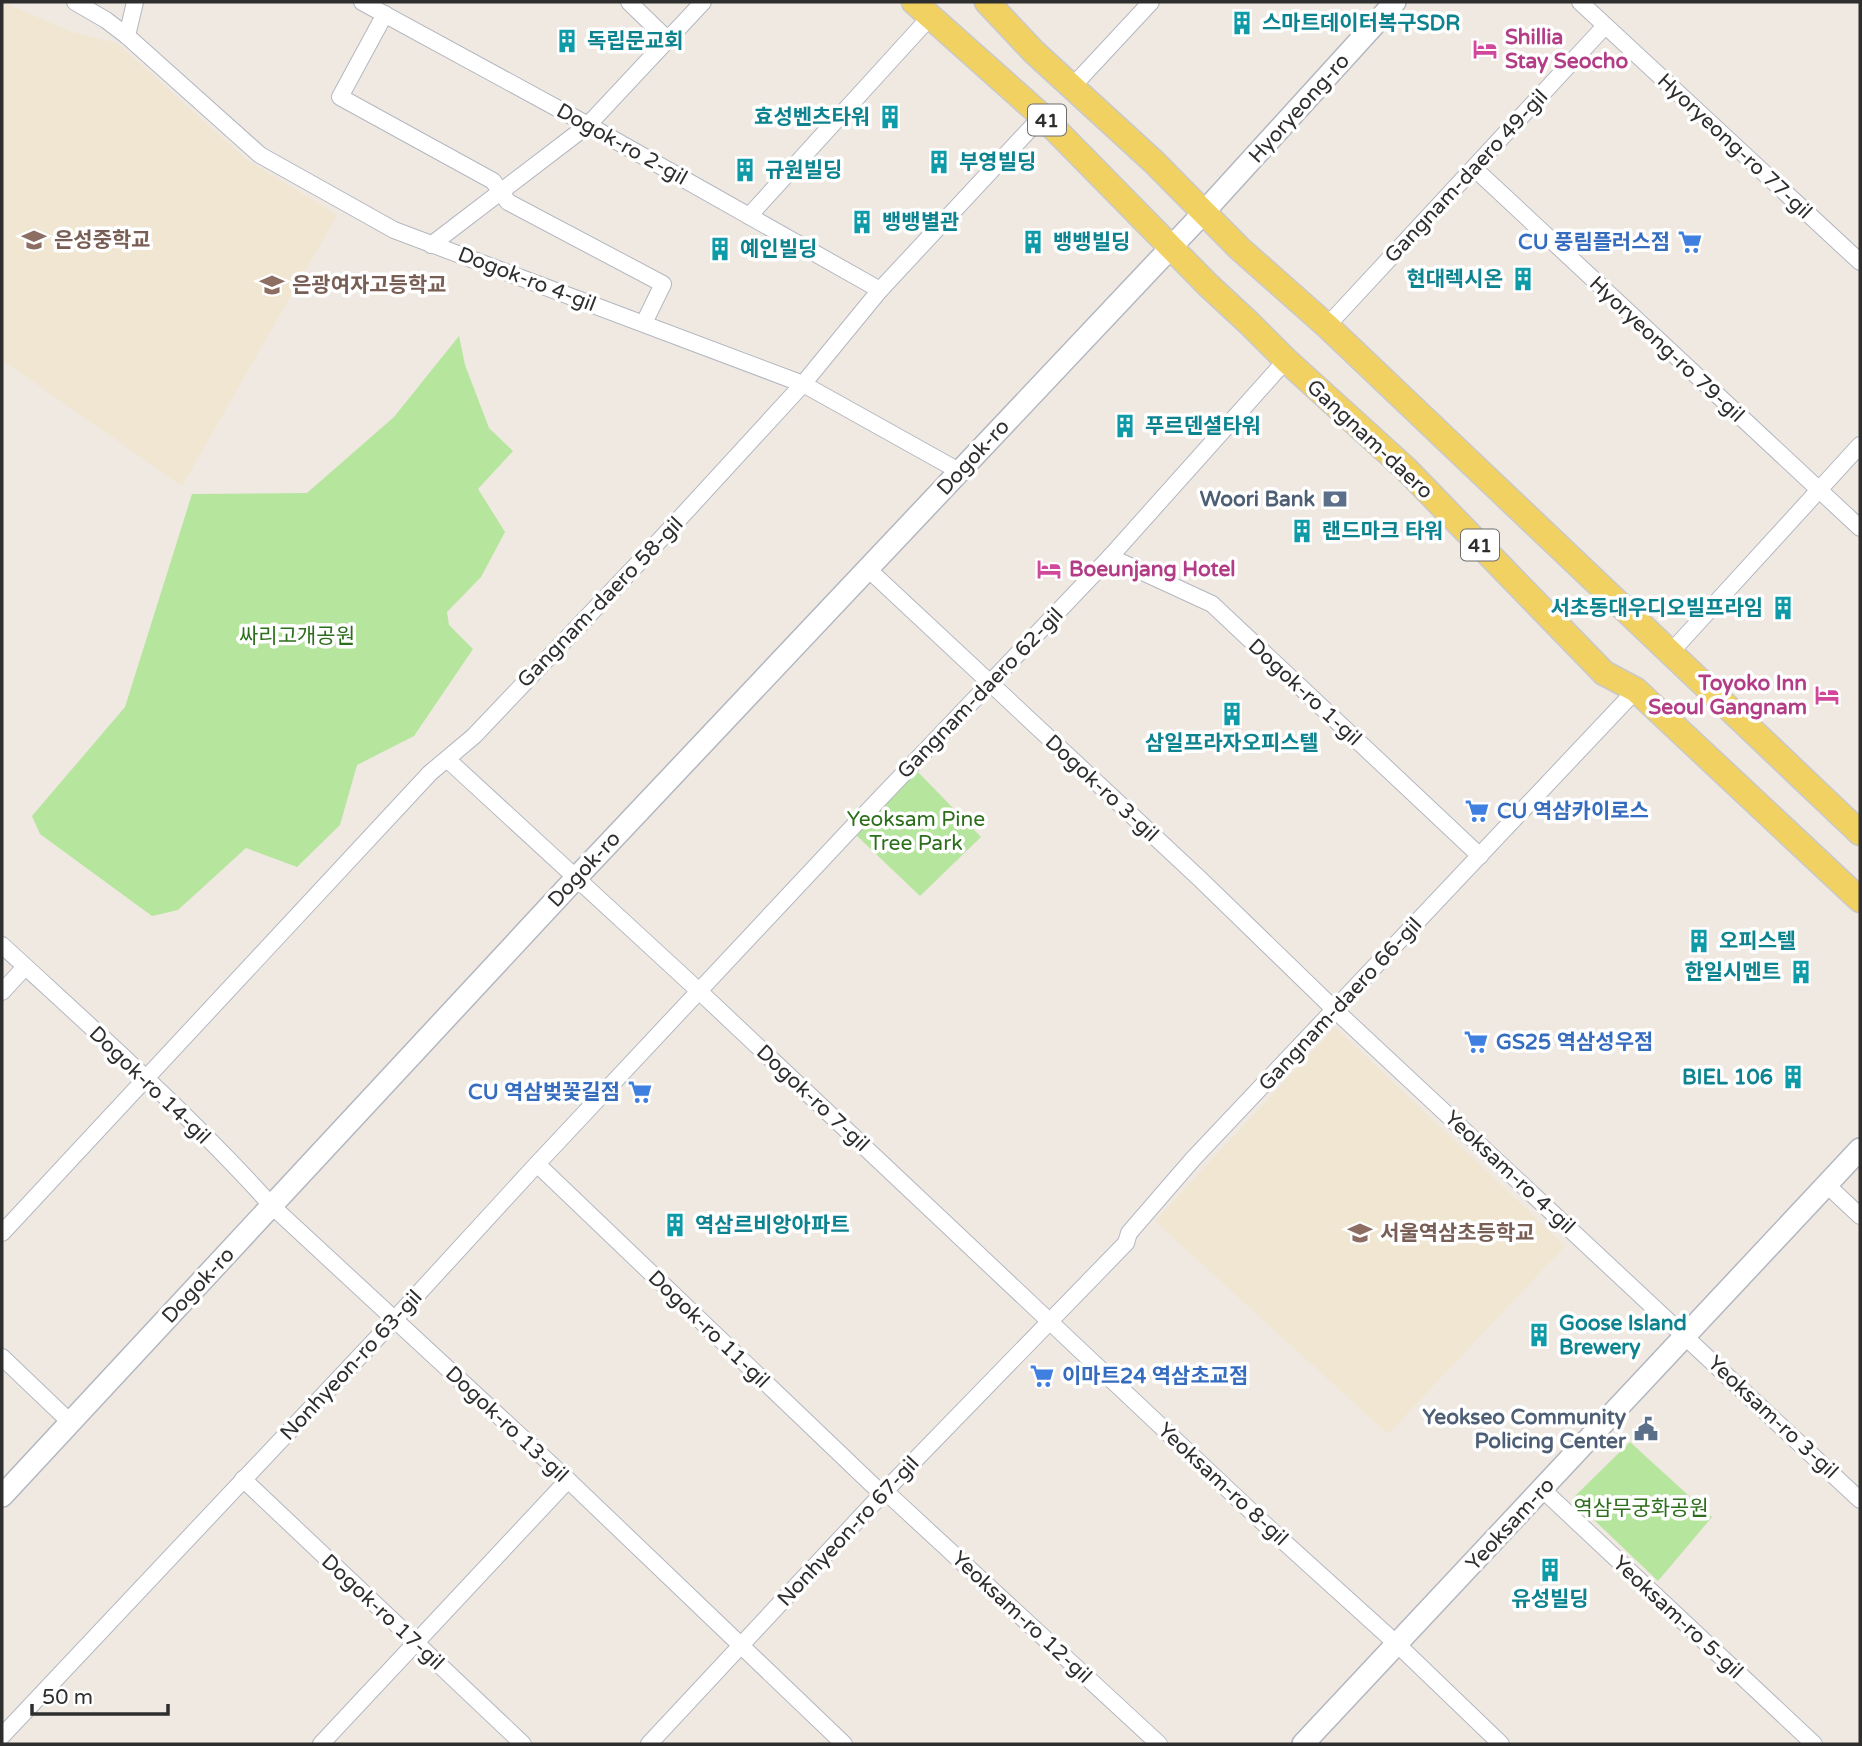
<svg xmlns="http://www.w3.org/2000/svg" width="1862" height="1746" font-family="'Varela Round','Noto Sans KR',sans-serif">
  <rect width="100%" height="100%" fill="#efe9e1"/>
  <g fill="#f0e6d1">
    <polygon points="2,2 72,32 117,43 247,160 337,215 182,486 2,360"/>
    <polygon points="1335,1027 1565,1246 1388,1434 1155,1221"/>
  </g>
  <g fill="#b6e59e">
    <polygon points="459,336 465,365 489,428 513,451 478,489 505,532 481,577 447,612 449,625 473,649 414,736 357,765 340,825 297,867 246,848 178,910 152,916 40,834 32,816 125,707 192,494 307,493 394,417"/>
    <polygon points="916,770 981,837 920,896 854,833"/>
    <polygon points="1630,1442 1712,1517 1658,1581 1572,1499"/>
  </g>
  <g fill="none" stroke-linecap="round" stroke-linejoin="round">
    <g stroke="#b4b7c1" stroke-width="18">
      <g id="minor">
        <polyline points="75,2 106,20 127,36 260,155 394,230 803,384 959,471"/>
        <polyline points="362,2 588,125 880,290"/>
        <polyline points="629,2 667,39"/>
        <polyline points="1580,2 1860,262"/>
        <polyline points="385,14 340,97 493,181 508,202 663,284 644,323"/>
        <polyline points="127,36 135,2"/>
        <polyline points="1071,88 1151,2"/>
        <polyline points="1475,169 1860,528"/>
        <polyline points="749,216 931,16"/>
        <polyline points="431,245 588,125 703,2"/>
        <polyline points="1327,326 1605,26"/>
        <polyline points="1110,557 1212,604 1480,856"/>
        <polyline points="868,569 1200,879 1335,1010 1860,1500"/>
        <polyline points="1671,652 1860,445"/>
        <polyline points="448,760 699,991 1272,1531 1398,1645 1501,1744"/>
        <path d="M2,945C94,1030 188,1113 272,1206L568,1480L844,1744"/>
        <polyline points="2,992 25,967"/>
        <polyline points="537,1164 882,1494"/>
        <polyline points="1827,1185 1860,1216"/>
        <polyline points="2,1233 430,773 474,736 647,554 803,384 880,290 1042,116"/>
        <polyline points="2,1357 70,1422"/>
        <polyline points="243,1479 523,1744"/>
        <polyline points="1543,1490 1814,1744"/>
        <polyline points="885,1491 1159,1744"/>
        <polyline points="2,1736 394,1320 537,1164 847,833 1110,557 1286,360"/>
        <polyline points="321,1744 568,1480"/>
        <polyline points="649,1744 882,1494 1126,1243 1129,1233 1193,1159 1636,690"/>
      </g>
    </g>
    <g stroke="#b4b7c1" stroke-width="24">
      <g id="secondary">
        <polyline points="2,1496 576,878 1193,224 1395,2"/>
        <polyline points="1303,1744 1860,1149"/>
      </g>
    </g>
    <g stroke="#c9c9c9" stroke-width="27">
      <g id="primary">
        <polyline points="914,2 1042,116 1208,285 1249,323 1286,360 1406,469 1604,673 1636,690 1860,900"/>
        <polyline points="987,2 1034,52 1154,162 1240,249 1327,326 1860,833"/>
      </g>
    </g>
    <use href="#minor" stroke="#fff" stroke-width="16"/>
    <use href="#secondary" stroke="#fff" stroke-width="21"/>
    <use href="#primary" stroke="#f2d163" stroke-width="24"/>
  </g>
  <defs>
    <g id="building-bare" transform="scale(1.89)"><path d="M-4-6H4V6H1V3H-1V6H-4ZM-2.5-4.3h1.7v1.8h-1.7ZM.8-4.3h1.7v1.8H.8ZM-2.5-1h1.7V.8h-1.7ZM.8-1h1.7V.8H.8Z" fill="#0f9aa8" stroke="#fff" stroke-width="2.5" paint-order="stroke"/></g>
    <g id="hotel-bare" transform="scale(1.89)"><path d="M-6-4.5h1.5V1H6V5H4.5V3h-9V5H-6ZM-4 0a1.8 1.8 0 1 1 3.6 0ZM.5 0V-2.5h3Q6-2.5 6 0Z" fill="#d1479c" stroke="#fff" stroke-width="2.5" paint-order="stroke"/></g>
    <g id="school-bare" transform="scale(1.89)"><path d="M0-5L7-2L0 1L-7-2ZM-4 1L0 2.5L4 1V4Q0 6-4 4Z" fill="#8d6e63" stroke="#fff" stroke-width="2.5" paint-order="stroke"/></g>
    <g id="supermarket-bare" transform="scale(1.89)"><path d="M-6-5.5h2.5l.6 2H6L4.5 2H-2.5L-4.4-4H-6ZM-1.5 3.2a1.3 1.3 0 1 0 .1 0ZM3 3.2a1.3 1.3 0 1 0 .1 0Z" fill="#3f7fe0" stroke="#fff" stroke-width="2.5" paint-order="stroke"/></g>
    <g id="bank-bare" transform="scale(1.89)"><path d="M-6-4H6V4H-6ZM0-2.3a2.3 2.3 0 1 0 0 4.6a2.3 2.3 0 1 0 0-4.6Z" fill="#5c6f8a" stroke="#fff" stroke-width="2.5" paint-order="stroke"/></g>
    <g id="civic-bare" transform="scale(1.89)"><path d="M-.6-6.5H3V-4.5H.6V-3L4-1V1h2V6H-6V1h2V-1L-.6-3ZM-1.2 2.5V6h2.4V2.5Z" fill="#5c6f8a" stroke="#fff" stroke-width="2.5" paint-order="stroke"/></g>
  </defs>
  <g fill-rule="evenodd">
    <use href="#building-bare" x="1242" y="23"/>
    <use href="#building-bare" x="567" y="41"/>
    <use href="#hotel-bare" x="1485" y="49"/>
    <use href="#building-bare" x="890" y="117"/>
    <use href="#building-bare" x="939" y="162"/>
    <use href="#building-bare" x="745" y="170"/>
    <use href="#building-bare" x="862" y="222"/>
    <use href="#school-bare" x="34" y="240"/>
    <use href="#building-bare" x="1033" y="242"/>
    <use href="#supermarket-bare" x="1690" y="242"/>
    <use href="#building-bare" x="720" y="249"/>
    <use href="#building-bare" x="1523" y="279"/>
    <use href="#school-bare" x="272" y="285"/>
    <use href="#building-bare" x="1125" y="426"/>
    <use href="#bank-bare" x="1335" y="499"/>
    <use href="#building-bare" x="1302" y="531"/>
    <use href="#hotel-bare" x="1049" y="569"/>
    <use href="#building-bare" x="1783" y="608"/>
    <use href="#hotel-bare" x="1827" y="695"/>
    <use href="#building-bare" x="1232" y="714"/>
    <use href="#supermarket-bare" x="1477" y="811"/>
    <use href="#building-bare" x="1699" y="941"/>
    <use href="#building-bare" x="1801" y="972"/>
    <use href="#supermarket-bare" x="1476" y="1042"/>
    <use href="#building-bare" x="1793" y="1077"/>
    <use href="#supermarket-bare" x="640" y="1092"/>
    <use href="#building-bare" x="675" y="1225"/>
    <use href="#school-bare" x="1360" y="1233"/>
    <use href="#building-bare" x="1539" y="1335"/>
    <use href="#supermarket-bare" x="1042" y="1376"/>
    <use href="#civic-bare" x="1646" y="1429"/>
    <use href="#building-bare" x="1550" y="1570"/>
  </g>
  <g text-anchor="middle" stroke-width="7" stroke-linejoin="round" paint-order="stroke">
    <g fill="#fff" stroke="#6d6d6d" stroke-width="2">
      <rect x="1028" y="104.5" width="38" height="31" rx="5"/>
      <rect x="1461" y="529.5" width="38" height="31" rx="5"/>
    </g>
    <g font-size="19" font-weight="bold" fill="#2e2e2e">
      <text x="1047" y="127">41</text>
      <text x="1480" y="552">41</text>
    </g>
    <g font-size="21" font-weight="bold" fill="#0d838f" stroke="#fff" text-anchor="start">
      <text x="1262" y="30">스마트데이터복구SDR</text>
      <text x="587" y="48">독립문교회</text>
      <text x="870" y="124" text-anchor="end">효성벤츠타워</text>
      <text x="959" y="169">부영빌딩</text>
      <text x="765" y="177">규원빌딩</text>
      <text x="882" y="229">뱅뱅별관</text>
      <text x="1053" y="249">뱅뱅빌딩</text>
      <text x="740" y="256">예인빌딩</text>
      <text x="1503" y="286" text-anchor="end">현대렉시온</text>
      <text x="1145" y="433">푸르덴셜타워</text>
      <text x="1322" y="538">랜드마크 타워</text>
      <text x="1763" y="615" text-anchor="end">서초동대우디오빌프라임</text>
      <text x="1232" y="750" text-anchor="middle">삼일프라자오피스텔</text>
      <text x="1719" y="948">오피스텔</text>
      <text x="1781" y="979" text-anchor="end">한일시멘트</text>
      <text x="1773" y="1084" text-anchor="end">BIEL 106</text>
      <text x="695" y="1232">역삼르비앙아파트</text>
      <text x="1559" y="1330">Goose Island<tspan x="1559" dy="24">Brewery</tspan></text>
      <text x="1550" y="1606" text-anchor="middle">유성빌딩</text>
    </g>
    <g font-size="21" font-weight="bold" fill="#b23c85" stroke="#fff" text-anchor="start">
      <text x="1505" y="44">Shillia<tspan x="1505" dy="24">Stay Seocho</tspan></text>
      <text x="1069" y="576">Boeunjang Hotel</text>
      <text x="1807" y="690" text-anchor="end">Toyoko Inn<tspan x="1807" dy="24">Seoul Gangnam</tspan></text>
    </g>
    <g font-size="21" fill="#2e2e2e" stroke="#fff">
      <text transform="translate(1299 108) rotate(-48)" y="7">Hyoryeong-ro</text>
      <text transform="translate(622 144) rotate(29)" y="7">Dogok-ro 2-gil</text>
      <text transform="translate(1735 146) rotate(43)" y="7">Hyoryeong-ro 77-gil</text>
      <text transform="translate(1466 176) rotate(-47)" y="7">Gangnam-daero 49-gil</text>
      <text transform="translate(527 279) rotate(21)" y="7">Dogok-ro 4-gil</text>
      <text transform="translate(1667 349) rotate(43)" y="7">Hyoryeong-ro 79-gil</text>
      <text transform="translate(1370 439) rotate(43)" y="7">Gangnam-daero</text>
      <text transform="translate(973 457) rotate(-47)" y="7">Dogok-ro</text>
      <text transform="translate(600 602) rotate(-46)" y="7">Gangnam-daero 58-gil</text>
      <text transform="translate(1305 692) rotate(43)" y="7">Dogok-ro 1-gil</text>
      <text transform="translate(980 693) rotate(-46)" y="7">Gangnam-daero 62-gil</text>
      <text transform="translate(1102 788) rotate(43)" y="7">Dogok-ro 3-gil</text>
      <text transform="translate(584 869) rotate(-47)" y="7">Dogok-ro</text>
      <text transform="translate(1340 1004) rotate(-47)" y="7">Gangnam-daero 66-gil</text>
      <text transform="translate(150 1085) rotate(44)" y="7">Dogok-ro 14-gil</text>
      <text transform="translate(813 1098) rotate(43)" y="7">Dogok-ro 7-gil</text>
      <text transform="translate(1510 1172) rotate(43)" y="7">Yeoksam-ro 4-gil</text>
      <text transform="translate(198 1285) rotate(-47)" y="7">Dogok-ro</text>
      <text transform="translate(709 1329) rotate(44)" y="7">Dogok-ro 11-gil</text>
      <text transform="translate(351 1365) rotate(-47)" y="7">Nonhyeon-ro 63-gil</text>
      <text transform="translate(1773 1417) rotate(43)" y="7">Yeoksam-ro 3-gil</text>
      <text transform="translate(507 1424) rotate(43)" y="7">Dogok-ro 13-gil</text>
      <text transform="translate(1223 1484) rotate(43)" y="7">Yeoksam-ro 8-gil</text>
      <text transform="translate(1510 1524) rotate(-47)" y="7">Yeoksam-ro</text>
      <text transform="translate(848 1531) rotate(-47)" y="7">Nonhyeon-ro 67-gil</text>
      <text transform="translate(383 1612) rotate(43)" y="7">Dogok-ro 17-gil</text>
      <text transform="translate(1022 1617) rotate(43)" y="7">Yeoksam-ro 12-gil</text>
      <text transform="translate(1678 1617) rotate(43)" y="7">Yeoksam-ro 5-gil</text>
    </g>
    <g font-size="21" font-weight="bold" fill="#785e54" stroke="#fff" text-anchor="start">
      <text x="54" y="247">은성중학교</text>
      <text x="292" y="292">은광여자고등학교</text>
      <text x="1380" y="1240">서울역삼초등학교</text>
    </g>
    <g font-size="21" font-weight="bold" fill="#366cbe" stroke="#fff" text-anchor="start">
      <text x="1670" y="249" text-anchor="end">CU 풍림플러스점</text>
      <text x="1497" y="818">CU 역삼카이로스</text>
      <text x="1496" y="1049">GS25 역삼성우점</text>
      <text x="620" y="1099" text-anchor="end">CU 역삼벚꽃길점</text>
      <text x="1062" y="1383">이마트24 역삼초교점</text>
    </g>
    <g font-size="21" font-weight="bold" fill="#4e5e75" stroke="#fff" text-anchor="end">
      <text x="1315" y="506">Woori Bank</text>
      <text x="1626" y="1424">Yeokseo Community<tspan x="1626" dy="24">Policing Center</tspan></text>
    </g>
    <g font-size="21" fill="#2c6e1b" stroke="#fff">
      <text x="297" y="643">싸리고개공원</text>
      <text x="916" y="826">Yeoksam Pine<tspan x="916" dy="24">Tree Park</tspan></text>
      <text x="1641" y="1515">역삼무궁화공원</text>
    </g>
  </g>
  <rect width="1862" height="1746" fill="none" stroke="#2e2e2e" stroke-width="7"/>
  <path d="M32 1704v10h136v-10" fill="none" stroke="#2e2e2e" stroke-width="3.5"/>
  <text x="42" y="1704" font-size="21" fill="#2e2e2e" stroke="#ffffff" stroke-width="5" paint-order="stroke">50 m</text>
</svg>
